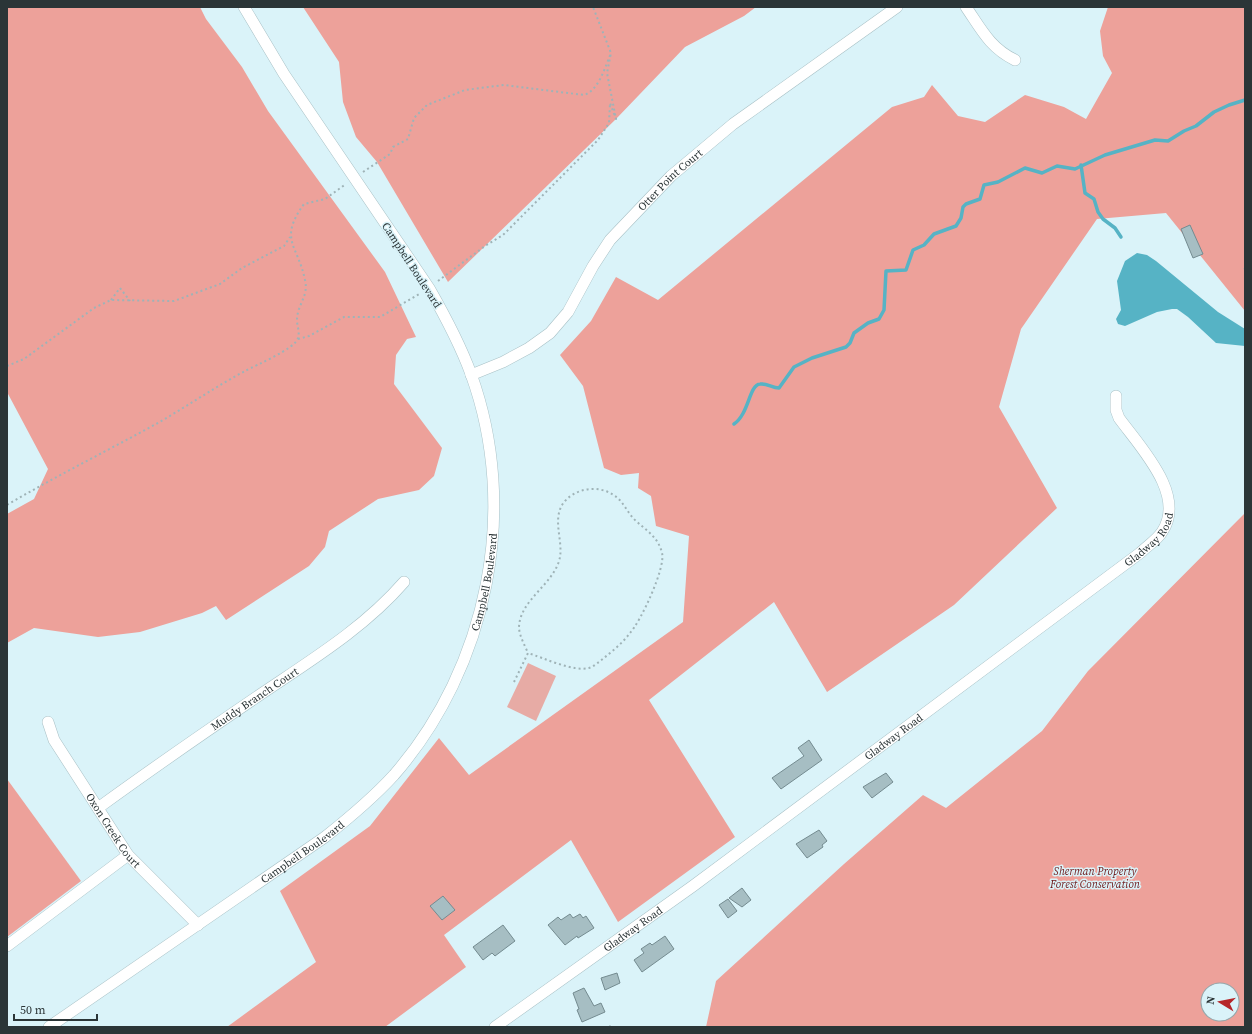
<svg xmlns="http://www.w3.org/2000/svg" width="1252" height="1034" font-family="'Source Serif 4',serif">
  <rect width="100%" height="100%" fill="#daf3f9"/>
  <polygon fill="#e7aba5" points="528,663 556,676 536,721 507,707"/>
  <g fill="#eda19a" fill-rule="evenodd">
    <polygon points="7,7 200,7 206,19 242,67 268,111 385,272 416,337 407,339 396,355 394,384 442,448 434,476 419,490 378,499 329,531 325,547 309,566 226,620 216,606 202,613 140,632 98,637 34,628 7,643 7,514 34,499 48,469 7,392"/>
    <polygon points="303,7 756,7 744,16 685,47 616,119 448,282 377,162 356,137 343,102 339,62"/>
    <polygon points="1108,7 1245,7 1245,311 1166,213 1097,219 1021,329 999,407 1057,508 954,605 827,692 774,602 649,700 735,837 618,922 571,840 444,935 466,967 385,1027 227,1027 316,962 280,891 370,826 439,738 469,775 683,622 689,536 656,526 651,496 638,488 639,473 621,475 604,468 583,386 560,355 591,321 616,277 658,300 892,107 924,97 932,85 958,116 985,122 1025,95 1064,107 1086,119 1112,73 1103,56 1100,31"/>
    <path d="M1245,513V1027H706L716,981L844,864L923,795L946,808L1042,731L1088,671ZM1208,990H1232V1014H1208Z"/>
    <polygon points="7,779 81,881 7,937"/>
  </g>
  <polygon fill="#56b3c5" points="1137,253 1147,255 1156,261 1218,312 1245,329 1245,346 1216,343 1188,317 1177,309 1172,309 1157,312 1125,326 1118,324 1116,319 1121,310 1117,281 1125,261"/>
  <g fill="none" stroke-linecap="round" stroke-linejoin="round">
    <g stroke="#56b3c5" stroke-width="3.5">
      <polyline points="1081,165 1085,193 1094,199 1098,212 1103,219 1115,228 1121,237"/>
      <path d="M734,424C749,414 749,385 760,384C767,383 772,388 779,388L794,367L812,358L846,347L850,343L854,333L868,323L879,319L884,310L886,271L906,270L913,250L924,245L934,234L956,226L961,218L963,207L966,204L980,199L984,185L998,182L1025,168L1042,173L1057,166L1075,169L1105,155L1155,140L1168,141L1184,131L1196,126L1214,112L1229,105L1245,100"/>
    </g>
  </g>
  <g fill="#a6bec3" stroke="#748b90">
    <polygon points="1190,225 1203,254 1193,258 1181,229"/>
    <polygon points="809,740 822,760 781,789 772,778 804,756 798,748"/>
    <polygon points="886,773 893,782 872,798 863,787"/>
    <polygon points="819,830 827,841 822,845 823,847 807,858 796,844"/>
    <polygon points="742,888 751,900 742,907 729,898"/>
    <polygon points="443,896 455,910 442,920 430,906"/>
    <polygon points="728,899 737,911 728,918 719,905"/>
    <polygon points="570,914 573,918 580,914 583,918 586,916 594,928 578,938 577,936 565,945 548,925 558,917 561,920"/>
    <polygon points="503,925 515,941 495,956 492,953 483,960 473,947"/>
    <polygon points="665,936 674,949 642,972 634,960 644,953 641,949 650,943 652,945"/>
    <polygon points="617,973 620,983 605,990 601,978"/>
    <polygon points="584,988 594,1006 601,1003 605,1012 582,1022 577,1010 579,1009 573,993"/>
  </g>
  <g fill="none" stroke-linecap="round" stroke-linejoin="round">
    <g stroke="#a9c1c6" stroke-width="12">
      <g id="minor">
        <path d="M966,7C981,29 990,48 1015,60"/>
        <path id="s1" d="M471,375L503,362L529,348L550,333L568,312L593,266L610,240L671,176L733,124L897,7"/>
        <path id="s2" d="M48,722L54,740L128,855L198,925"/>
        <path id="s3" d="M98,808C153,768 208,730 264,692C313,659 365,627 404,582"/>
        <polyline points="7,946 128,855"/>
        <path id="s4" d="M49,1027L325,837C349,818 373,798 394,775C488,667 520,509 471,374C460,344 445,316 429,288L284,74L244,7"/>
        <path id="s5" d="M495,1027L693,886L1140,553C1147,546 1157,540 1162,532C1187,495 1140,447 1119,418L1116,410V396"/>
      </g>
    </g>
    <g stroke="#9fb3b7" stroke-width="2" stroke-dasharray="2 3" stroke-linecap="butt">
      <path d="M363,172L390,154L393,147L408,139L414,118L427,105L465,90L504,85L584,95C599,90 605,67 611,53"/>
      <polyline points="1244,268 1245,269"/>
      <polyline points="438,281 485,246 503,235 598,140 609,123 610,103 616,119 607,73 611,53 593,7"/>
      <polyline points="111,300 120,288 130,301"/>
      <polyline points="298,339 309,336 344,317 380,317 421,293"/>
      <polyline points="7,366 24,359 94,308 111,300 174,301 220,284 242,268 284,246 290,237"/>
      <path d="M7,505C56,476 107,451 156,424C186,407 215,387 245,371C256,365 295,349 298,338C300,332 297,326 297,320C297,305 309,296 305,280C298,245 278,240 304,204L325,199L346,184"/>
      <path d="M514,682L528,653C525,646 519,635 519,627C520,599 555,584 560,557C563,539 551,517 565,501C578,487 600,485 615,496C623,501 627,512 634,519C645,530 658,536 662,553C666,567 641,621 630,633C622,644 610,653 599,662C596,664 593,667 589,668C573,672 544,658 528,653"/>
      <polyline points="609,1027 612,1025"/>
    </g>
    <use href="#minor" stroke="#fff" stroke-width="11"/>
  </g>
  <g text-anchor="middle" stroke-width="3" stroke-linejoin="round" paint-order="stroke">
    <g font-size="11" fill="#2b3537" stroke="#daf3f9">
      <text dy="4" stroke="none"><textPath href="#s1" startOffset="286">Otter Point Court</textPath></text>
      <text transform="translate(412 265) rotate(57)" y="4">Campbell Boulevard</text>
      <text dy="4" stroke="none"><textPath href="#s5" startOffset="817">Gladway Road</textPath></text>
      <text dy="4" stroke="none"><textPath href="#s4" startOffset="644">Campbell Boulevard</textPath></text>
      <text dy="4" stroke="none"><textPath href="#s3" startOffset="191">Muddy Branch Court</textPath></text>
      <text dy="4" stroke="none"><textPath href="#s5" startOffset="493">Gladway Road</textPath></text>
      <text dy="4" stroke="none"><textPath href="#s2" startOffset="127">Oxon Creek Court</textPath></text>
      <text dy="4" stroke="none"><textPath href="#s4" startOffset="308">Campbell Boulevard</textPath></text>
      <text dy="4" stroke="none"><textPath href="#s5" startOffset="169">Gladway Road</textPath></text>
    </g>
    <g font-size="11" font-style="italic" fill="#6e1617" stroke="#daf3f9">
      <text x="1095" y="875">Sherman Property<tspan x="1095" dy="13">Forest Conservation</tspan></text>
    </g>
  </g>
  <rect width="1252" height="1034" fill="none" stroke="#2b3537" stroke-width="16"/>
  <g transform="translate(1220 1002) rotate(280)"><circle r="19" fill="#daf3f9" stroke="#94a7ab"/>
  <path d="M0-3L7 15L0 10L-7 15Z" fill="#b62629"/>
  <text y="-6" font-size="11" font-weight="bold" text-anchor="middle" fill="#2b3537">N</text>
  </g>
  <path d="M14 1014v6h83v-6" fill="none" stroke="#2b3537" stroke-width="2"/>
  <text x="20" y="1014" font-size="12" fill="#2b3537" stroke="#daf3f9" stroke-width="3" paint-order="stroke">50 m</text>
</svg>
